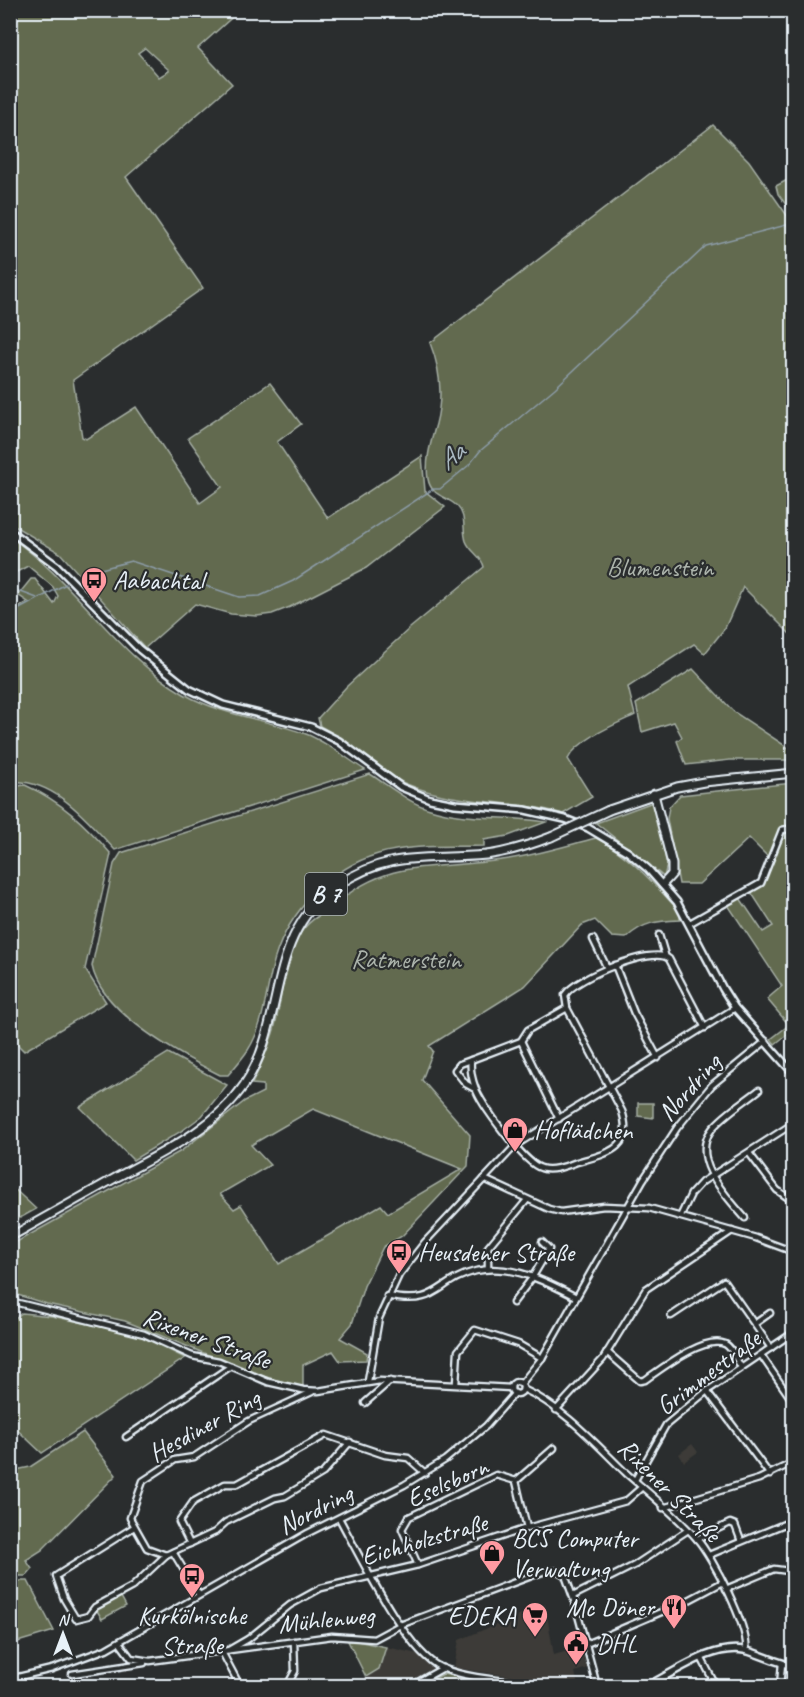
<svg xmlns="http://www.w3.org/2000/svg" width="804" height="1697" font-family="Caveat,sans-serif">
  <rect width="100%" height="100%" fill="#2a2d2e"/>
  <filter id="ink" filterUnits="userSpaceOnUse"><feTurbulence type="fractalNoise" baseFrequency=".0167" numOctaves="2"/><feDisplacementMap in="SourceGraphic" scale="12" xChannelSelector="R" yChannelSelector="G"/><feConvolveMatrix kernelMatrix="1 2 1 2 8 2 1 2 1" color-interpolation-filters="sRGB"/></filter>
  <g filter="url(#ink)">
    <g fill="#3c3b37">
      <polygon points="692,1444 698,1452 684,1462 679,1454"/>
      <polygon points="545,1604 554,1655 581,1647 587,1668 575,1672 578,1686 454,1668 459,1640"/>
      <polygon points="386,1647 418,1654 433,1669 401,1686 371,1686 366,1677 379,1669"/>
    </g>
    <g fill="#626a4f" stroke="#a5aea4" stroke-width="1.5" fill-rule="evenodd">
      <path d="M10,11H239L198,48L232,84L126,177L203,288L73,380L82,437L86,439L136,407L200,503L222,487L188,438L270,383L301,424L277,442L328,518L422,456L425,491L445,507L366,568L290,607L272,614L257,616L231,614L195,604L145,648L60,553L11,524ZM145,48L169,70V71L159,77L138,53Z"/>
      <path d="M713,125L749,161L793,224V637L743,587L725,628L706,652L704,653L694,644L628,687L635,715C616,724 577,740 568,759L592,797L563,814C512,799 458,805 409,785C376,772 352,742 320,726L318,718L346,687L410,628L484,567C482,556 470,552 466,541C462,529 467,516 457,506C446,496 431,496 428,479C425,460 431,442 436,424C443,397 440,368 430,343Z"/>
      <polygon points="793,177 794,177 793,214 778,194 776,186"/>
      <path d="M11,538C76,582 116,655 184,694C223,716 266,719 306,734C327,742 346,758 365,770L115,850C88,821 54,778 11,782V612L28,602L18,595L31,579H35L54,604L58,596L53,587L28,566L11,575Z"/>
      <polygon points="693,669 734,712 793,751 793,760 730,760 686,765 677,741 682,737 674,722 642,732 636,704"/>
      <path d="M370,774C389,786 409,803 430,809C467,821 508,815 546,822L508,836L484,840V846C450,847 412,844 378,854C331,868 289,911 275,958C266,987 265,1024 248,1050C242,1059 235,1067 228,1075H220C180,1055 101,1013 92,966L114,864L121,853Z"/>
      <polygon points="793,783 793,1030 775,1044 771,1039 789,1025 767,999 782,986 728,905 740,898 763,932 773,926 751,892 763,884 772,861 749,838 699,884 679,884 667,819 669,807 680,795"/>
      <path d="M25,785C61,801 86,825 111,854L85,969L106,1002L24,1051L11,1038L10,787Z"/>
      <polygon points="653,802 667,865 664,877 596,823"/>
      <path d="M596,838C630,855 654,884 680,912V920C657,921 643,922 626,938L612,937L595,920L582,925L525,986L429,1046L433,1051L422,1080L470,1135L468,1166L402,1236L383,1247L364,1286L352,1324L340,1338L367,1353L366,1360L340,1361L333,1351L303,1365V1387L255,1374L125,1321L47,1304L11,1293V1245L181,1151L245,1101L263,1092V1085L252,1084C260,1068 267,1051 273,1033C285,995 281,934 322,914L324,915C382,856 428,871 502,860C534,856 565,846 596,838ZM313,1109L462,1169L388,1213L381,1205L279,1264L241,1205L234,1209L220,1194L270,1165L251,1145Z"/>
      <polygon points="168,1053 227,1085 202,1116 183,1130 133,1160 80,1107"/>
      <polygon points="638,1103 653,1103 653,1118 638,1116"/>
      <polygon points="10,1185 36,1209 11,1223 10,1223"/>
      <polygon points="22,1313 52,1316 139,1335 185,1358 42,1453 11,1424 11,1321"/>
      <polygon points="83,1432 116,1475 42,1550 26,1560 32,1569 26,1576 11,1576 11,1471 30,1467"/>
      <polygon points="11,1581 28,1581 54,1631 11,1644"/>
      <polygon points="120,1595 126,1606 102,1619 96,1609"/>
      <polygon points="347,1639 386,1647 379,1669 366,1677"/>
      <polygon points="443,1674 476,1680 474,1686 421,1686"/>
    </g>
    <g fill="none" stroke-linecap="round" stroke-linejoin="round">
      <g stroke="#8c9ca8" stroke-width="1.5">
        <polyline points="86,573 131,561 239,597 260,596 293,581 433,489 440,489 469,465 480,451 555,388 706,246 794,223"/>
        <polyline points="10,588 37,598"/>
        <polyline points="10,614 66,584"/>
      </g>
      <g stroke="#e8f1f8" stroke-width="9">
        <g id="minor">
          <polyline points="690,923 761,883 782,830 794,828"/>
          <polyline points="659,935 665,955"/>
          <polyline points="593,939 607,968"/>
          <polyline points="615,965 634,1013 658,1058"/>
          <path d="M567,1008L622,1111C635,1150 605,1154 577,1162C566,1166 551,1172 541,1168C525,1164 480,1104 475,1087C472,1079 470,1069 471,1060L521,1041L528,1030L567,1008L565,995C575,978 654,945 669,959L705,1028"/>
          <polyline points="521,1041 559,1119"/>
          <polyline points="471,1060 460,1064 455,1070 466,1084 475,1089"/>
          <polyline points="749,1153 777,1190 794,1202"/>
          <polyline points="484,1179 549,1209 561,1212 604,1206 649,1208 756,1238 794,1252"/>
          <polyline points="681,1215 691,1194 702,1182 794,1123"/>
          <path d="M745,1218C727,1197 689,1159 712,1129C724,1114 744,1102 759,1090"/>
          <polyline points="488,1269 488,1247 527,1200"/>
          <path d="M387,1296C440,1307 435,1281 476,1271C510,1263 547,1282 576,1297"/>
          <polyline points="10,1301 144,1334 192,1356 219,1361 268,1382 303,1390 318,1391 380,1381 511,1388"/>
          <polyline points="513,1303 532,1278 549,1249 542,1242"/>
          <polyline points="671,1316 724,1281 771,1348"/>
          <polyline points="756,1323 770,1313"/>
          <path d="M607,1352L640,1381L645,1380C661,1369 704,1335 725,1344C732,1347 737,1361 741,1367"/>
          <polyline points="761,1355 794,1403"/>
          <polyline points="368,1381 379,1318 399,1275 425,1242 516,1145 735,1008"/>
          <circle cx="517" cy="1388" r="6"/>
          <polyline points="456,1384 458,1351 475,1330 518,1344 542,1358"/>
          <polyline points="521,1384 542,1358 643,1180 677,1128 712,1085 766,1041"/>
          <path d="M523,1389C563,1407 595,1443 626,1473C650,1494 676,1515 697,1539C712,1556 750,1629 746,1651"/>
          <polyline points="707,1391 770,1475"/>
          <polyline points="312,1392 249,1421 194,1457 175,1460 143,1481 130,1518 147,1548 166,1555 215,1532 226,1522 275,1498 285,1496 323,1473 350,1442"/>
          <polyline points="365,1403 390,1381"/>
          <polyline points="556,1410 603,1359 646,1289 732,1231"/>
          <polyline points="126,1437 231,1366"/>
          <polyline points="635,1480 666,1425 707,1391 794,1332"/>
          <polyline points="663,1508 759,1479 794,1462"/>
          <path d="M339,1518C359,1554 406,1653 442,1668C471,1680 515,1681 546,1686"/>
          <polyline points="134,1527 56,1576 64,1599 76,1619 88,1616 95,1607 132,1587 166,1555"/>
          <polyline points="527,1528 516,1481 554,1448"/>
          <polyline points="697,1539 730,1523 735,1525 741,1541"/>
          <polyline points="190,1544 179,1522 193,1502 225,1484 237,1484 326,1435 385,1455 408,1458 425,1473"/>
          <polyline points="173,1552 199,1595"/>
          <polyline points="709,1555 794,1520"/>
          <polyline points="418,1565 402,1529 409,1517 496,1475 516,1481"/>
          <polyline points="726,1589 774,1569 789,1571 794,1558"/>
          <polyline points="573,1596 635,1565 688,1530"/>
          <polyline points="119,1642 131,1658 150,1661 332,1636 374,1639 400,1625 545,1571 558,1571 565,1575 574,1600 597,1686"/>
          <polyline points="586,1644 687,1601 723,1582"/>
          <polyline points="229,1650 248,1639 290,1605 321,1588 418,1565 527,1528 626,1501 642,1487"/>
          <polyline points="222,1652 240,1686"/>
          <polyline points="702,1659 716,1686"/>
          <polyline points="72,1674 144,1663"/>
          <polyline points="10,1679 52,1669 106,1649 308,1533 404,1485 445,1460 486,1426 515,1393"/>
          <polyline points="287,1686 295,1671 294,1641"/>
          <polyline points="411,1686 443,1668"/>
          <polyline points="780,1686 782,1663"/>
        </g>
      </g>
      <g stroke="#e8f1f8" stroke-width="10">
        <g id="tertiary">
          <polyline points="10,531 57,566 139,649 189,689 223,705 311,727 339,741 401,787 430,799 455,804 525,810 565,819 588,828 628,852 648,869 677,902 723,989 735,1008 794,1074"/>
          <path d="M647,1686C674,1673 712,1644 744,1650C761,1654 776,1663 794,1666"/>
        </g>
      </g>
      <g stroke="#e8f1f8" stroke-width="11">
        <g id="primary">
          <polyline points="654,794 672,864 672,874 663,884"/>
          <polyline points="609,810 677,787 704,782 794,773"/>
          <path d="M10,1237C46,1217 82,1197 117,1177C163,1152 214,1129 244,1085C288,1021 264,933 338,885C392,849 427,861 486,855C509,852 530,845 551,837"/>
          <polyline points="10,1300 11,1301"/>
        </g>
      </g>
      <use href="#minor" stroke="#2a2d2e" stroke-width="4.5"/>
      <use href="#tertiary" stroke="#2a2d2e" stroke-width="5"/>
      <use href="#primary" stroke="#2a2d2e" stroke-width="7"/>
      <g stroke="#e8f1f8" stroke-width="11" stroke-linecap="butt">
        <polyline id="primary-bridge" points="551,837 609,810"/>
      </g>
      <use href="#primary-bridge" stroke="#2a2d2e" stroke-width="7"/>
    </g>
  </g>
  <defs>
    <g id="bus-pin" transform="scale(1.35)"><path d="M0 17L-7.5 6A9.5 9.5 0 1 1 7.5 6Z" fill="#ff9aa2" stroke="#2a2d2e"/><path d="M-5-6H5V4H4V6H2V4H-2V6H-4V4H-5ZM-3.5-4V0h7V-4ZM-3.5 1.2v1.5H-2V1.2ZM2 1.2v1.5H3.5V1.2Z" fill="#111"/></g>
    <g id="shop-pin" transform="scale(1.35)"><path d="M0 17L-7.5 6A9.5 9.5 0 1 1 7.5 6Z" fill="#ff9aa2" stroke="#2a2d2e"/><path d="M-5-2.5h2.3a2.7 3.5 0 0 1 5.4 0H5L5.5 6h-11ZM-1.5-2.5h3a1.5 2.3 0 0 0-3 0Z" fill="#111"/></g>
    <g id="restaurant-pin" transform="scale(1.35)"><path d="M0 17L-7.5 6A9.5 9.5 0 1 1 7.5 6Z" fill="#ff9aa2" stroke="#2a2d2e"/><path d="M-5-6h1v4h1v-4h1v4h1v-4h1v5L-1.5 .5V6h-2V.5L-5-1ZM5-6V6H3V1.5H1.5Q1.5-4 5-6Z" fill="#111"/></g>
    <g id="supermarket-pin" transform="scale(1.35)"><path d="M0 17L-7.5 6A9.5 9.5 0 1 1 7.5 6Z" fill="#ff9aa2" stroke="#2a2d2e"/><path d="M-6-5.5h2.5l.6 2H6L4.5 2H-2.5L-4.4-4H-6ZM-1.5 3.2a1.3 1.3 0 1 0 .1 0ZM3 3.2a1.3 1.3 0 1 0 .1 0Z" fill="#111"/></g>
    <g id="civic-pin" transform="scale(1.35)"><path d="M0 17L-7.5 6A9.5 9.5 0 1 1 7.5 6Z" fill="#ff9aa2" stroke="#2a2d2e"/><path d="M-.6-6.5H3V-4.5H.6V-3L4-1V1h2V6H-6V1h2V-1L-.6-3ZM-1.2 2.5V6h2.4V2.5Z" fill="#111"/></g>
  </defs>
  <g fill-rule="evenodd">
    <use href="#bus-pin" x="94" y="580"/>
    <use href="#shop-pin" x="515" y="1130"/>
    <use href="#bus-pin" x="399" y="1252"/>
    <use href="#shop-pin" x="492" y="1553"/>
    <use href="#bus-pin" x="192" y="1576"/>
    <use href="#restaurant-pin" x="674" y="1607"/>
    <use href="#supermarket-pin" x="535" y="1615"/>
    <use href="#civic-pin" x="576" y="1643"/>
  </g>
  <g text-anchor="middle" stroke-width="4.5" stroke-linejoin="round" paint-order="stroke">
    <rect fill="#2a2d2e" stroke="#afb6bb" stroke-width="1.5" x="305" y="873" width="42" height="42" rx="4.5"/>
    <g font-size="24" font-weight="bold" fill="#e8f1f8">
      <text x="326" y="902">B 7</text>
    </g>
    <g font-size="26" fill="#acb4ac" stroke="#2a2d2e">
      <text x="660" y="576">Blumenstein</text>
      <text x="406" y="968">Ratmerstein</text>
    </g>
    <g font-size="26" fill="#e8f1f8" stroke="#2a2d2e" text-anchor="start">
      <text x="113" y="589">Aabachtal</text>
      <text x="534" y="1139">Hoflädchen</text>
      <text x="418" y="1261">Heusdener Straße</text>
      <text x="512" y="1547">BCS Computer<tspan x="512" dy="30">Verwaltung</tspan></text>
      <text x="654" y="1616" text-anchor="end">Mc Döner</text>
      <text x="192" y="1624" text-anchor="middle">Kurkölnische<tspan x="192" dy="30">Straße</tspan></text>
      <text x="516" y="1624" text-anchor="end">EDEKA</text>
      <text x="596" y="1652">DHL</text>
    </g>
    <g font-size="26" fill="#e8f1f8" stroke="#2a2d2e">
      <text transform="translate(689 1087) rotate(-48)" y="9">Nordring</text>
      <text transform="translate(207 1338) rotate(20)" y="9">Rixener Straße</text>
      <text transform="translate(708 1372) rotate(-37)" y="9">Grimmestraße</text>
      <text transform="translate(204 1425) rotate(-29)" y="9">Hesdiner Ring</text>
      <text transform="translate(447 1482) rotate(-24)" y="9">Eselsborn</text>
      <text transform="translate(670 1490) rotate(45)" y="9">Rixener Straße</text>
      <text transform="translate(315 1509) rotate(-27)" y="9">Nordring</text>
      <text transform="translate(424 1539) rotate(-16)" y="9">Eichholzstraße</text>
      <text transform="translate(326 1619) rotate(-6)" y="9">Mühlenweg</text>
    </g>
    <g font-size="27" font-style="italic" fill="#aab9c2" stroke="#2a2d2e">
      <text transform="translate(451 456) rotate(-40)" y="9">Aa</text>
    </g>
  </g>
  <rect width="804" height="1697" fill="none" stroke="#2a2d2e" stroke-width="36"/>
  <rect x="18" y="18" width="768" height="1661" fill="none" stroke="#e8f1f8" stroke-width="2" filter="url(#ink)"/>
  <g transform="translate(63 1634)" stroke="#2a2d2e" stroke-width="4.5" paint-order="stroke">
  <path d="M0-4.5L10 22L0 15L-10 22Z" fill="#e8f1f8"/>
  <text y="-9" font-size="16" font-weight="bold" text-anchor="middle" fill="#e8f1f8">N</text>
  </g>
</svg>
